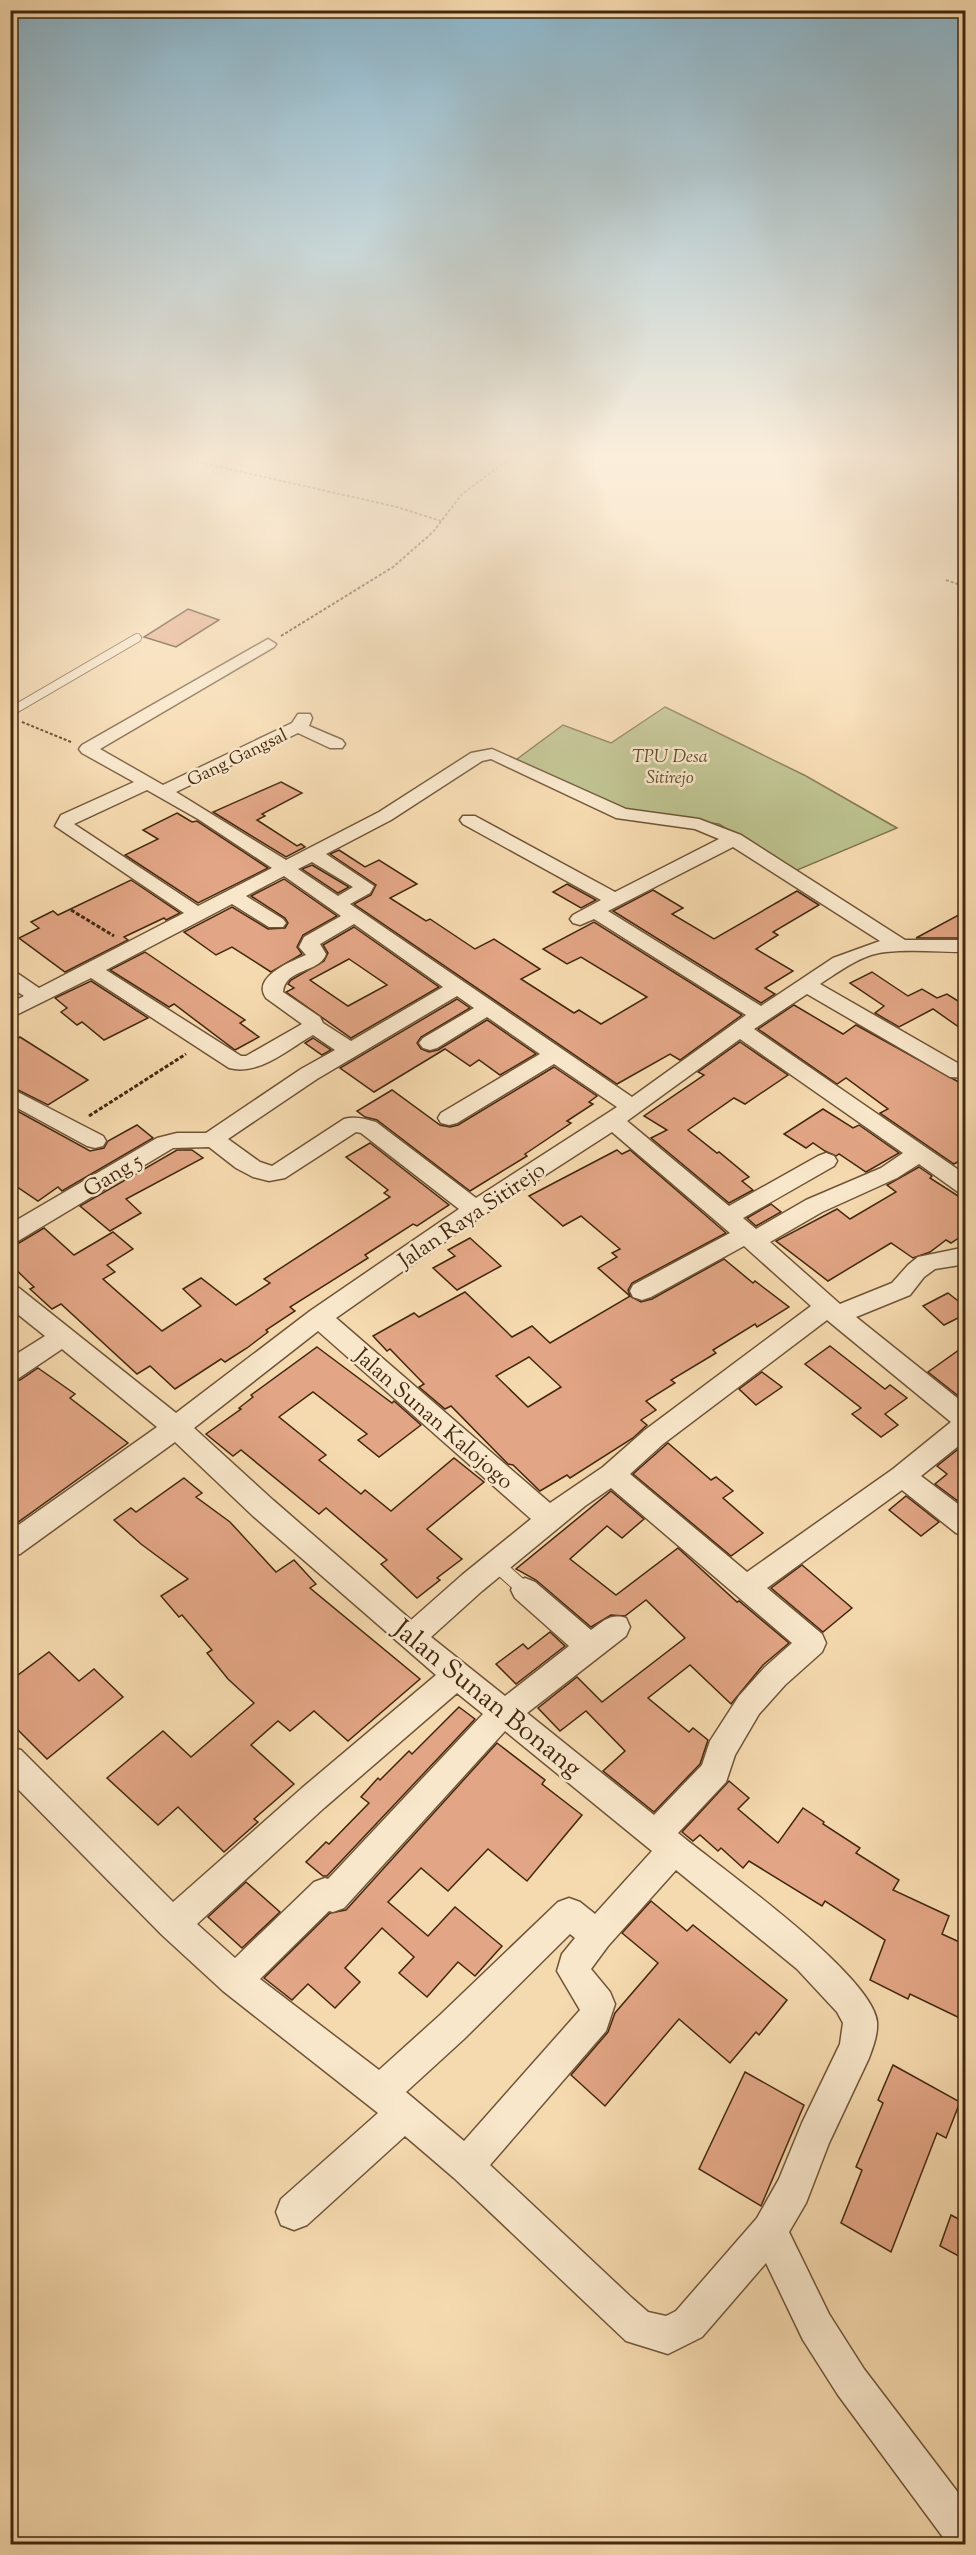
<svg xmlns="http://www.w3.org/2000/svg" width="976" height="2555" font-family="'Sorts Mill Goudy',serif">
  <rect width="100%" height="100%" fill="#f6daaf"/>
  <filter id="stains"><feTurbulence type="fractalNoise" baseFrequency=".00333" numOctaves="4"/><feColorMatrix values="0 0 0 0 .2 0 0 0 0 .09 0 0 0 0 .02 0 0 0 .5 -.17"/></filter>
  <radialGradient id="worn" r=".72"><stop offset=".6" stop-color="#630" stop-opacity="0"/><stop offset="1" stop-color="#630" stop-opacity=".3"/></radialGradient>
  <polygon fill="#bbc08c" stroke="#7f744e" stroke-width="1.5" points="665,707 806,776 897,828 795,871 719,824 635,814 513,762 563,725 611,743"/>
  <g fill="#e2a585" stroke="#43280f" stroke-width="1.5" fill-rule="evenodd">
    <polygon points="188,609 219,620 176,647 144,637"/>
    <polygon points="281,782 302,793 262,814 265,816 257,820 297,846 301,844 305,847 286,857 213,812"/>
    <polygon points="177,813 192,822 197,821 268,868 198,903 125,855 158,839 143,830"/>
    <polygon points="339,850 365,867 379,860 417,884 390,898 426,921 430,919 475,949 494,939 540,969 521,979 574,1013 579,1010 601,1024 647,997 581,957 567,964 543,949 594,922 742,1015 680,1060 670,1054 617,1084 354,904 371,895 376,885 330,854"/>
    <polygon points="312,865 349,887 338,893 302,869"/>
    <polygon points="284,879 337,916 303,935 297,947 302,954 271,972 232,947 216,955 184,932 232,907 268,929 285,928 288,923 285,918 251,896"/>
    <polygon points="131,880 180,913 166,920 164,918 124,937 128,940 65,972 19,938 39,928 31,922 53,911 58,915"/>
    <polygon points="567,884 596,900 581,908 553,892"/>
    <polygon points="653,890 683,908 672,914 714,939 797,891 819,905 773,932 778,935 756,949 793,971 765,988 775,994 761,1003 613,911"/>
    <polygon points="966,911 966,938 916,938"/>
    <path d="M354,927L439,987L351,1038L286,992L294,988L288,984L291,980L324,961L328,953L323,945ZM349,959L387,985L348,1006L310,980Z"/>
    <polygon points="145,952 245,1020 240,1023 259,1037 235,1050 174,1004 169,1007 110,970"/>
    <polygon points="872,972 908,996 922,989 937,998 947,994 966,1006 966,1032 933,1009 899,1027 875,1013 884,1006 850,983"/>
    <polygon points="91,981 148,1018 104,1040 82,1022 77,1025 61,1012 67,1008 55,998"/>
    <polygon points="457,999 470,1008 421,1037 417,1043 421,1049 429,1052 438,1050 487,1020 536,1054 500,1075 479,1060 470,1066 445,1049 374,1092 340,1068"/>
    <polygon points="794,1005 843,1034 856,1025 966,1086 966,1157 954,1164 880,1113 888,1109 846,1078 837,1084 758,1029"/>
    <polygon points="20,1037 88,1080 48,1105 10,1086 10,1043"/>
    <polygon points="313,1038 331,1050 322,1055 305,1043"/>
    <polygon points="740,1042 788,1075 745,1104 734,1098 688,1130 717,1153 719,1152 749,1177 742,1181 753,1190 729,1203 651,1138 667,1130 644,1116 704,1075 698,1072"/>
    <polygon points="554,1067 597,1096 589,1102 593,1104 567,1121 571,1123 525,1154 527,1156 470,1191 377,1120 365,1117 357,1111 392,1090 440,1125 450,1127 458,1125"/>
    <polygon points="10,1107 90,1151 104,1148 108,1141 137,1125 153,1138 62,1191 58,1187 38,1201 10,1182"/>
    <polygon points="823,1109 853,1128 859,1125 899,1153 866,1172 839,1154 836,1156 825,1151 813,1143 806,1148 784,1134"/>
    <polygon points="370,1143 449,1205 417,1226 413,1224 365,1255 368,1258 290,1307 295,1311 266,1330 268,1332 247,1348 225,1362 221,1359 175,1389 150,1366 137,1374 61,1304 52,1309 30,1289 34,1287 10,1264 10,1245 19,1243 44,1228 74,1255 113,1232 133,1249 107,1265 115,1272 103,1279 162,1331 201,1306 183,1289 201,1278 236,1305 270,1283 264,1279 390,1197 384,1193 388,1190 346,1157"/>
    <polygon points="177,1150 192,1150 203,1158 126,1199 141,1213 110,1231 80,1206"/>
    <polygon points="617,1150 622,1154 630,1150 726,1233 632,1283 628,1290 630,1296 598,1268 617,1257 612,1253 620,1249 581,1216 563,1226 529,1196"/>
    <polygon points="919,1167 932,1176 930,1178 966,1201 966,1233 951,1243 946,1240 930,1252 913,1258 891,1243 828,1281 776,1241 837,1209 850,1219 896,1192 887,1185"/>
    <polygon points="771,1204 781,1212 756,1226 747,1218"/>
    <polygon points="470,1238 501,1266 457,1290 433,1268 455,1256 448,1250"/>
    <path d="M724,1259L753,1283L755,1281L789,1307L757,1327L755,1324L713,1350L716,1353L671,1380L675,1383L646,1401L656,1410L641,1420L647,1425L633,1438L570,1478L567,1475L540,1491L513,1465L508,1464L451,1406L445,1409L419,1387L424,1384L390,1349L387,1351L373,1336L414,1313L419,1317L465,1292L512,1337L532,1326L550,1343L630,1296L641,1302L652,1299ZM529,1357L561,1387L528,1407L496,1376Z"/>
    <polygon points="948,1293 966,1307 966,1314 944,1325 923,1306"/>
    <polygon points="966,1345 966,1402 928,1372"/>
    <polygon points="830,1346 885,1389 890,1385 907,1398 885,1414 898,1425 881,1437 852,1414 861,1408 805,1364"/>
    <polygon points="317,1347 392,1403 394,1401 421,1425 379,1457 358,1440 367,1434 313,1392 279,1417 326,1455 319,1460 361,1494 365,1490 391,1511 454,1458 484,1482 427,1529 462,1559 437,1578 440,1580 417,1598 381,1564 387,1560 326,1508 319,1514 241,1450 233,1456 206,1434 241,1409 239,1408 253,1397 251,1395"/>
    <polygon points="38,1368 75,1394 70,1398 128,1443 10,1528 10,1382 20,1380"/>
    <polygon points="762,1372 782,1387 756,1405 739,1389"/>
    <polygon points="668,1443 711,1480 716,1477 733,1491 723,1498 763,1533 731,1556 633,1474"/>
    <polygon points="966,1443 966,1507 935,1484 947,1474 937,1466"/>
    <polygon points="184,1478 202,1493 196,1497 230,1522 276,1572 294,1560 316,1584 310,1588 420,1679 348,1741 314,1711 290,1731 278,1721 251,1745 294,1784 254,1819 258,1822 224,1852 178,1807 158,1825 107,1778 163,1731 191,1757 254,1703 228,1679 207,1653 212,1650 182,1615 179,1617 161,1596 188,1579 141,1544 114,1520 131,1508 136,1512"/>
    <polygon points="611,1491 644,1519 622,1538 607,1526 570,1559 616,1595 678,1548 737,1602 739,1601 789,1643 763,1665 731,1704 690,1665 648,1698 689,1732 693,1728 708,1740 700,1764 654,1812 603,1771 625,1751 586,1711 560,1731 538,1708 577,1677 602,1702 685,1638 646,1600 625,1616 611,1615 591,1627 536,1580 516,1569"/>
    <polygon points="906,1496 939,1522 921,1536 889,1510"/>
    <polygon points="802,1565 852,1608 823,1632 771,1588"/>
    <polygon points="550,1632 565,1646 516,1684 496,1664 523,1644 528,1649"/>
    <polygon points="49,1652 79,1681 94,1669 123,1697 47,1759 10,1722 10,1681"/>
    <polygon points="459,1707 475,1719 327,1876 323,1876 306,1862 326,1842 329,1844 369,1803 361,1797 378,1778 380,1780 409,1751 412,1754"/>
    <polygon points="497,1743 545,1780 542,1784 582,1815 527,1881 488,1849 448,1891 421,1868 388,1902 428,1936 455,1907 502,1946 475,1976 458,1962 427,1997 399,1973 414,1957 382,1928 345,1968 360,1982 335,2008 308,1984 292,2000 264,1978 330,1913 346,1910"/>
    <polygon points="729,1781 749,1798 738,1809 778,1843 803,1808 824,1822 823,1824 860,1848 856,1853 899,1880 893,1890 949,1916 942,1934 966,1945 966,2021 910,1994 908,1999 870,1980 885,1940 825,1901 822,1906 749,1861 743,1868 721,1848 718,1851 700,1835 693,1841 682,1832"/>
    <polygon points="246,1882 280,1912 242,1948 208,1917"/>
    <polygon points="651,1901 687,1931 693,1925 787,2000 759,2035 756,2032 730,2063 679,2019 605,2106 571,2075 608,2032 615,2013 658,1963 622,1933"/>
    <polygon points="893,2065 960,2102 946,2138 937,2133 891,2252 841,2223 862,2170 856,2167 883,2103 878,2100"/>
    <polygon points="745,2072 804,2105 761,2206 699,2169"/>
    <polygon points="951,2215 966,2223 966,2260 940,2246"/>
  </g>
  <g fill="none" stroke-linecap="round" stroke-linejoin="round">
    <g stroke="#705437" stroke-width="10">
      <polyline id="service-far1" points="10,712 137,638"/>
    </g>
    <g stroke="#705437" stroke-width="16">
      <polyline id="service" points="496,1564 525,1590"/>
    </g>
    <g stroke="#705437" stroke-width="3">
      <g id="minor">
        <path d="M268,639L276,644L274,647L100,749L163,785L292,723L298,714H310L312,718L309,726L342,740L345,744L342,748H330L298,733L176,792L286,860L379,812L471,753L492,749L626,809L699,819L741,835L905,940H966V952C940,952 912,949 886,952C862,954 840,971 820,984L961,1065L966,1064V1078L950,1077L807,994L754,1029L966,1175V1194L958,1192L919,1164L897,1178L822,1212L770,1242L840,1304L892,1283L908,1265L918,1257L966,1247V1264L935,1269L924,1277L910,1295L856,1317L966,1405V1440L921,1476L966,1510V1536L956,1533L902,1490L767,1588L822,1634L826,1643L822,1652L785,1685L759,1714L735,1755L726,1782L678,1833C718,1866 873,1975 877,2022C878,2034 873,2047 869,2058L829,2143L806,2203L789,2232L829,2314L864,2369L966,2503V2544H948L838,2395L803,2340L766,2263L702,2337L668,2354L626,2341L454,2178L405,2136L307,2225L294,2230L281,2225L276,2212L281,2199L378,2113L223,1991L162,1935L10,1781V1747L21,1750L173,1902L302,1788L436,1675L253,1516L175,1442L20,1554L10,1557V1531L157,1427L62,1349L19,1378L10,1380V1358L45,1336L10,1308V1285L19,1288L176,1413L310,1311L459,1209L361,1133L356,1132L285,1178L269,1181L253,1177L236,1168L209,1147L173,1148L18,1241L10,1243V1224L157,1138L177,1133H206L301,1069L335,1050L313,1035C288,1049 259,1076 229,1068L91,978L10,1018V1003L24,996L10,987V971L17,973L39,988L184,913L55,826L61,815L134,782L82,753L79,749L82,745ZM491,759L616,818L695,829L719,839L615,892L475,816H463L460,820L463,824L601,900L573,915L570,919L573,923L580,925L594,919L746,1015L632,1097L350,904L370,893L374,886L326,854L391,820L482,761ZM147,790L198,819L272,868L198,906L74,824ZM733,847L880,941L833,958L761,1006L608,911ZM312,862L353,887L338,896L298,869ZM284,876L341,916L304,937L299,947L306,955C292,961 251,977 266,998L302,1024L246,1056H241L106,970L232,904L269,927H283L286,923L283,919L246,896ZM354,924L443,987L351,1041L323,1023L320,1017L283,992C285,968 320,973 326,954L320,944ZM457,996L474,1008L423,1038L419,1043L423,1048L430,1050L437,1048L487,1017L540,1054L441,1113L438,1118L441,1123L449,1125L457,1123L554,1064L617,1107L476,1198L376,1122C365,1119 355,1116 344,1119L272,1166L260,1162L228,1139L317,1079ZM740,1039L903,1153L881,1168L806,1200L756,1229L743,1218L834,1166L837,1161L834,1156L826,1153L818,1156L729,1206L627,1121ZM612,1132L730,1233L633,1285L630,1291L633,1297L642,1300L651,1297L744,1246L811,1306L645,1430L603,1467L550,1503L336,1318L483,1215ZM827,1320L951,1422L893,1469L747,1572L630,1474L663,1444ZM318,1331L531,1519L462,1575L411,1620L273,1500L194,1428ZM611,1488L792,1643L765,1667L739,1696L710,1741L702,1765L654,1815L527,1713L626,1636L630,1627L626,1618C611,1613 603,1621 591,1630L535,1582L525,1578L515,1582L511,1590L515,1598L569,1646L505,1696L431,1637L482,1591L585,1506ZM457,1693L483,1714L328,1879L325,1878L314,1882L235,1958L197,1924L324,1808ZM505,1731L652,1851L595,1914L580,1902L569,1898L558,1902L440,2015L379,2070L260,1979L329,1911L333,1912L344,1908ZM676,1870L797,1969L837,2012L843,2023L840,2044L802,2123L779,2179L757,2218L676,2311L666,2316L648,2312L632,2298L490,2165L606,2031L615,2004L610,1992L591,1969L608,1946ZM570,1934L575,1938L562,1954L557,1971L580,2010L464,2141L406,2092L464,2039Z"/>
        <polygon points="10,1088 103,1136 106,1141 103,1146 95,1148 87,1146 10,1104"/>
      </g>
    </g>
    <g stroke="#43280f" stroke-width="2" stroke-dasharray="3 2" stroke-linecap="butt">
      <polyline points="176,457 397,507 441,521"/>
      <polyline points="946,580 966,587"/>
      <polyline points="281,636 393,567 433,532 462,494 512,457"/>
      <polyline points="22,722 71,742"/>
    </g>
    <g stroke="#43280f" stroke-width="3" stroke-dasharray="4 2" stroke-linecap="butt">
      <polyline points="71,910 114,936"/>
      <polyline points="89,1116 186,1054"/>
    </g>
    <use href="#service-far1" stroke="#f9e7cb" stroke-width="8"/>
    <use href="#service" stroke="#f9e7cb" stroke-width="14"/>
    <use href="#minor" fill="#f9e7cb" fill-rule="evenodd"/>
  </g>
  <linearGradient id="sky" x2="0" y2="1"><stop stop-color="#8ab7ce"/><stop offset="0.56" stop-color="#fbeedb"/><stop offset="1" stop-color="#fbeedb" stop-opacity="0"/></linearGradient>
  <rect width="976" height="815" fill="url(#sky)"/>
  <g text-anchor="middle" stroke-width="5" stroke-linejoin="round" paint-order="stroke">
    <g font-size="18" font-style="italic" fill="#614e2e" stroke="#f9e7cb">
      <text x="670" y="762">TPU Desa<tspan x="670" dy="21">Sitirejo</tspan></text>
    </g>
    <g font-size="18" fill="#43280f" stroke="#f9e7cb">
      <text transform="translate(237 757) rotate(-26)" y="6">Gang Gangsal</text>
    </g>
    <g font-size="22" fill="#43280f" stroke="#f9e7cb">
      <text transform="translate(112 1174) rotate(-31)" y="8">Gang 5</text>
      <text transform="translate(471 1214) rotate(-34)" y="8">Jalan Raya Sitirejo</text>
      <text transform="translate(435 1418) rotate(41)" y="8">Jalan Sunan Kalojogo</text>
    </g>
    <g font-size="27" fill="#43280f" stroke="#f9e7cb">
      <text transform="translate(488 1698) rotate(39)" y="9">Jalan Sunan Bonang</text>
    </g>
  </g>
  <rect width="976" height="2555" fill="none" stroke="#f6daaf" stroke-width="36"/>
  <rect x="12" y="12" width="952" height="2531" fill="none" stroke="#43280f" stroke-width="3"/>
  <rect x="18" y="18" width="940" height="2519" fill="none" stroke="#43280f" stroke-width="1.5"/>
  <rect width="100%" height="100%" filter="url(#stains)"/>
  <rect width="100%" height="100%" fill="url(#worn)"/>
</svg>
